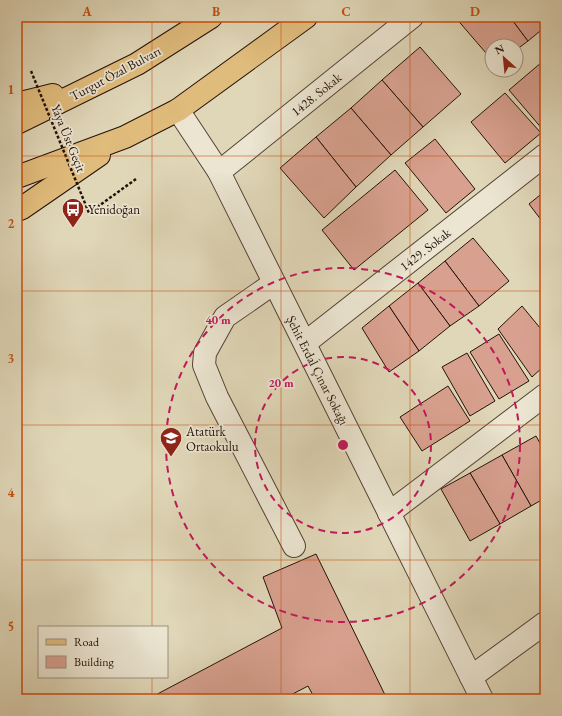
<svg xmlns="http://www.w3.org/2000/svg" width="562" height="716" font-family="'EB Garamond',serif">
  <rect width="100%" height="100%" fill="#e0d7b8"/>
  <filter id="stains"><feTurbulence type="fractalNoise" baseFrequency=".005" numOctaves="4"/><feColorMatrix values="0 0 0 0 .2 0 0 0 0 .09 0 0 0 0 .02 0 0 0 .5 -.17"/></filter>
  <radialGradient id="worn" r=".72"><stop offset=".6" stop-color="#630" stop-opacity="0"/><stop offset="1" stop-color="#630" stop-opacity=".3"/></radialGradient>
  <g fill="#d8a18f" stroke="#251109">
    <polygon points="455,17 510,17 528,41 516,50 516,46 492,46 492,60"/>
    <polygon points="510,17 545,17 545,27 528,41"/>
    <polygon points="420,47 461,94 423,127 382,80"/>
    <polygon points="542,62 545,66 545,130 544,131 509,90"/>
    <polygon points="382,80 423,127 391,155 351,108"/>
    <polygon points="505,93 541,133 505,163 471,122"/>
    <polygon points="351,108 391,155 356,187 316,137"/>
    <polygon points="316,137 356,187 324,218 280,168"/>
    <polygon points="435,139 475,189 446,213 405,163"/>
    <polygon points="395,170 428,210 354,270 322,230"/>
    <polygon points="545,191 545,225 529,204"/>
    <polygon points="473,238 509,281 479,306 445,261"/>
    <polygon points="445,261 479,306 450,326 418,283"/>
    <polygon points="418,283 450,326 419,351 389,306"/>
    <polygon points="389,306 419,351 389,372 362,328"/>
    <polygon points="522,306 545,334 545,365 532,377 498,329"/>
    <polygon points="499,334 529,381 499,399 470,352"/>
    <polygon points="467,353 495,401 470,416 442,367"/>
    <polygon points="448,386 470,421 422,451 400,417"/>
    <polygon points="536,436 545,452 545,498 531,506 502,455"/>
    <polygon points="502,455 531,506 500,524 470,473"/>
    <polygon points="470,473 500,524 470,541 441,489"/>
    <polygon points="316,554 387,699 315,699 308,686 283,699 148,699 282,628 263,577"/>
  </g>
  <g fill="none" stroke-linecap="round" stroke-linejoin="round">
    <g stroke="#544235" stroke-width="24">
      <g id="street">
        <polyline points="178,110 219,172 482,699"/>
        <polyline points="219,172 412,17"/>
        <polyline points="274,283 225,317 205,353 204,365 217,397 294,546"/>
        <polyline points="305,343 545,155"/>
        <polyline points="389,513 545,395"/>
        <polyline points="471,677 545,623"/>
      </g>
    </g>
    <g stroke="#251109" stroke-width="24">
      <g id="primary">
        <polyline points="17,104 53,95"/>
        <polyline points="17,123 137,64 211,17"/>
        <polyline points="17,177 125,137 178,110 306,17"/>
        <polyline points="17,210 22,208 99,155"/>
      </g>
    </g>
    <polyline stroke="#251109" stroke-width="2.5" stroke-dasharray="3 2" stroke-linecap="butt" points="89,213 136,179"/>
    <use href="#street" stroke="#ebe5d1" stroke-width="22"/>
    <use href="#primary" stroke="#e0bc7c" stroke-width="22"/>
    <polyline stroke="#251109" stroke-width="2.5" stroke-dasharray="3 2" stroke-linecap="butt" points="31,71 89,213"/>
  </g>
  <path fill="none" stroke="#cb4e0c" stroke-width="1" stroke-opacity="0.55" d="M152,17V627M281,17V699M410,17V699M17,156H545M17,291H545M17,425H545M17,560H545M152,677V699"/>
  <g fill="none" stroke="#c2185b" stroke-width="2" stroke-dasharray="7 5">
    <circle cx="343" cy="445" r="88"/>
    <circle cx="343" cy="445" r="177"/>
  </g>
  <defs>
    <g id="bus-pin" transform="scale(1.15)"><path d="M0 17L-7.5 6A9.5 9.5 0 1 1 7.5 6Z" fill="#8f2418" stroke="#ebe5d1"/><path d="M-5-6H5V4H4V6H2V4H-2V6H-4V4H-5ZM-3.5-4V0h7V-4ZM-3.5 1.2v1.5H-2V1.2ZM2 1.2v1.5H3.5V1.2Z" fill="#fff"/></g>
    <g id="school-pin" transform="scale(1.15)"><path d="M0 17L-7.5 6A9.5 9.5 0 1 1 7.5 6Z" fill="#8f2418" stroke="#ebe5d1"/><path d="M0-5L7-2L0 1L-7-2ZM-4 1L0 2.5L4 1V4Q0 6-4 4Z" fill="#fff"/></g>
  </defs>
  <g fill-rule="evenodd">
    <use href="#bus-pin" x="73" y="209"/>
    <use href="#school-pin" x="171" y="438"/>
  </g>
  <g text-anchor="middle" stroke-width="3.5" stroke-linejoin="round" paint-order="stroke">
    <g font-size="13" fill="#251109" stroke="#ebe5d1">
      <text transform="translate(115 73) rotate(-28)" y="5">Turgut Özal Bulvarı</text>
      <text transform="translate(316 94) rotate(-39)" y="5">1428. Sokak</text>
      <text transform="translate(69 138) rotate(68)" y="5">Yaya Üst Geçit</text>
      <text transform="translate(425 249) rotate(-38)" y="5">1429. Sokak</text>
      <text transform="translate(318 370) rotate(63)" y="5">Şehit Erdal Çınar Sokağı</text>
    </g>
    <g font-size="13" fill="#251109" stroke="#ebe5d1" text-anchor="start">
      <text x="88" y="214">Yenidoğan</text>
      <text x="186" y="436">Atatürk<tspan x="186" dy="15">Ortaokulu</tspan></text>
    </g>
  </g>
  <circle cx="343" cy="445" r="6" fill="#c2185b" stroke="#ebe5d1" stroke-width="2"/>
  <g font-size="12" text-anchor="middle" font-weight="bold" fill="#c2185b" stroke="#ebe5d1" stroke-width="3.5" stroke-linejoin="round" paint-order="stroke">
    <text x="218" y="324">40 m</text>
    <text x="281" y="387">20 m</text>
  </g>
  <rect width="562" height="716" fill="none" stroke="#e0d7b8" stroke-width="44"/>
  <rect x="38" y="626" width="130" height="52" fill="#ebe5d1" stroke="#9c9081"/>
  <rect x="46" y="639" width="20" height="6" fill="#e0bc7c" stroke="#9c9081"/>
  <text x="74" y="646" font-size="12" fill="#251109">Road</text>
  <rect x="46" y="656" width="20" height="12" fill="#d8a18f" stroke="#9c9081"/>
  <text x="74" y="666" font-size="12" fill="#251109">Building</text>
  <g transform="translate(504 58) rotate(333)"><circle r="19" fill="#ebe5d1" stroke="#9c9081"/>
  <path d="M0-3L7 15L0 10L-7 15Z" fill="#8f2418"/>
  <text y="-6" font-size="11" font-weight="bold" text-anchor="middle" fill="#251109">N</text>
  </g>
  <rect x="22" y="22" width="518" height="672" fill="none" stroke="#cb4e0c" stroke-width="1.5"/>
  <g font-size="13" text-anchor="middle" font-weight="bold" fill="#cb4e0c">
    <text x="87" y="16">A</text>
    <text x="216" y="16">B</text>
    <text x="346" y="16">C</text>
    <text x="475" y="16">D</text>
    <text x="11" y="94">1</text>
    <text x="11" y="228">2</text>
    <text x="11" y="363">3</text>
    <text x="11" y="497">4</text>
    <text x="11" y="631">5</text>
  </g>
  <rect width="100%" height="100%" filter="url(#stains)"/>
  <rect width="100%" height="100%" fill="url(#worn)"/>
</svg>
